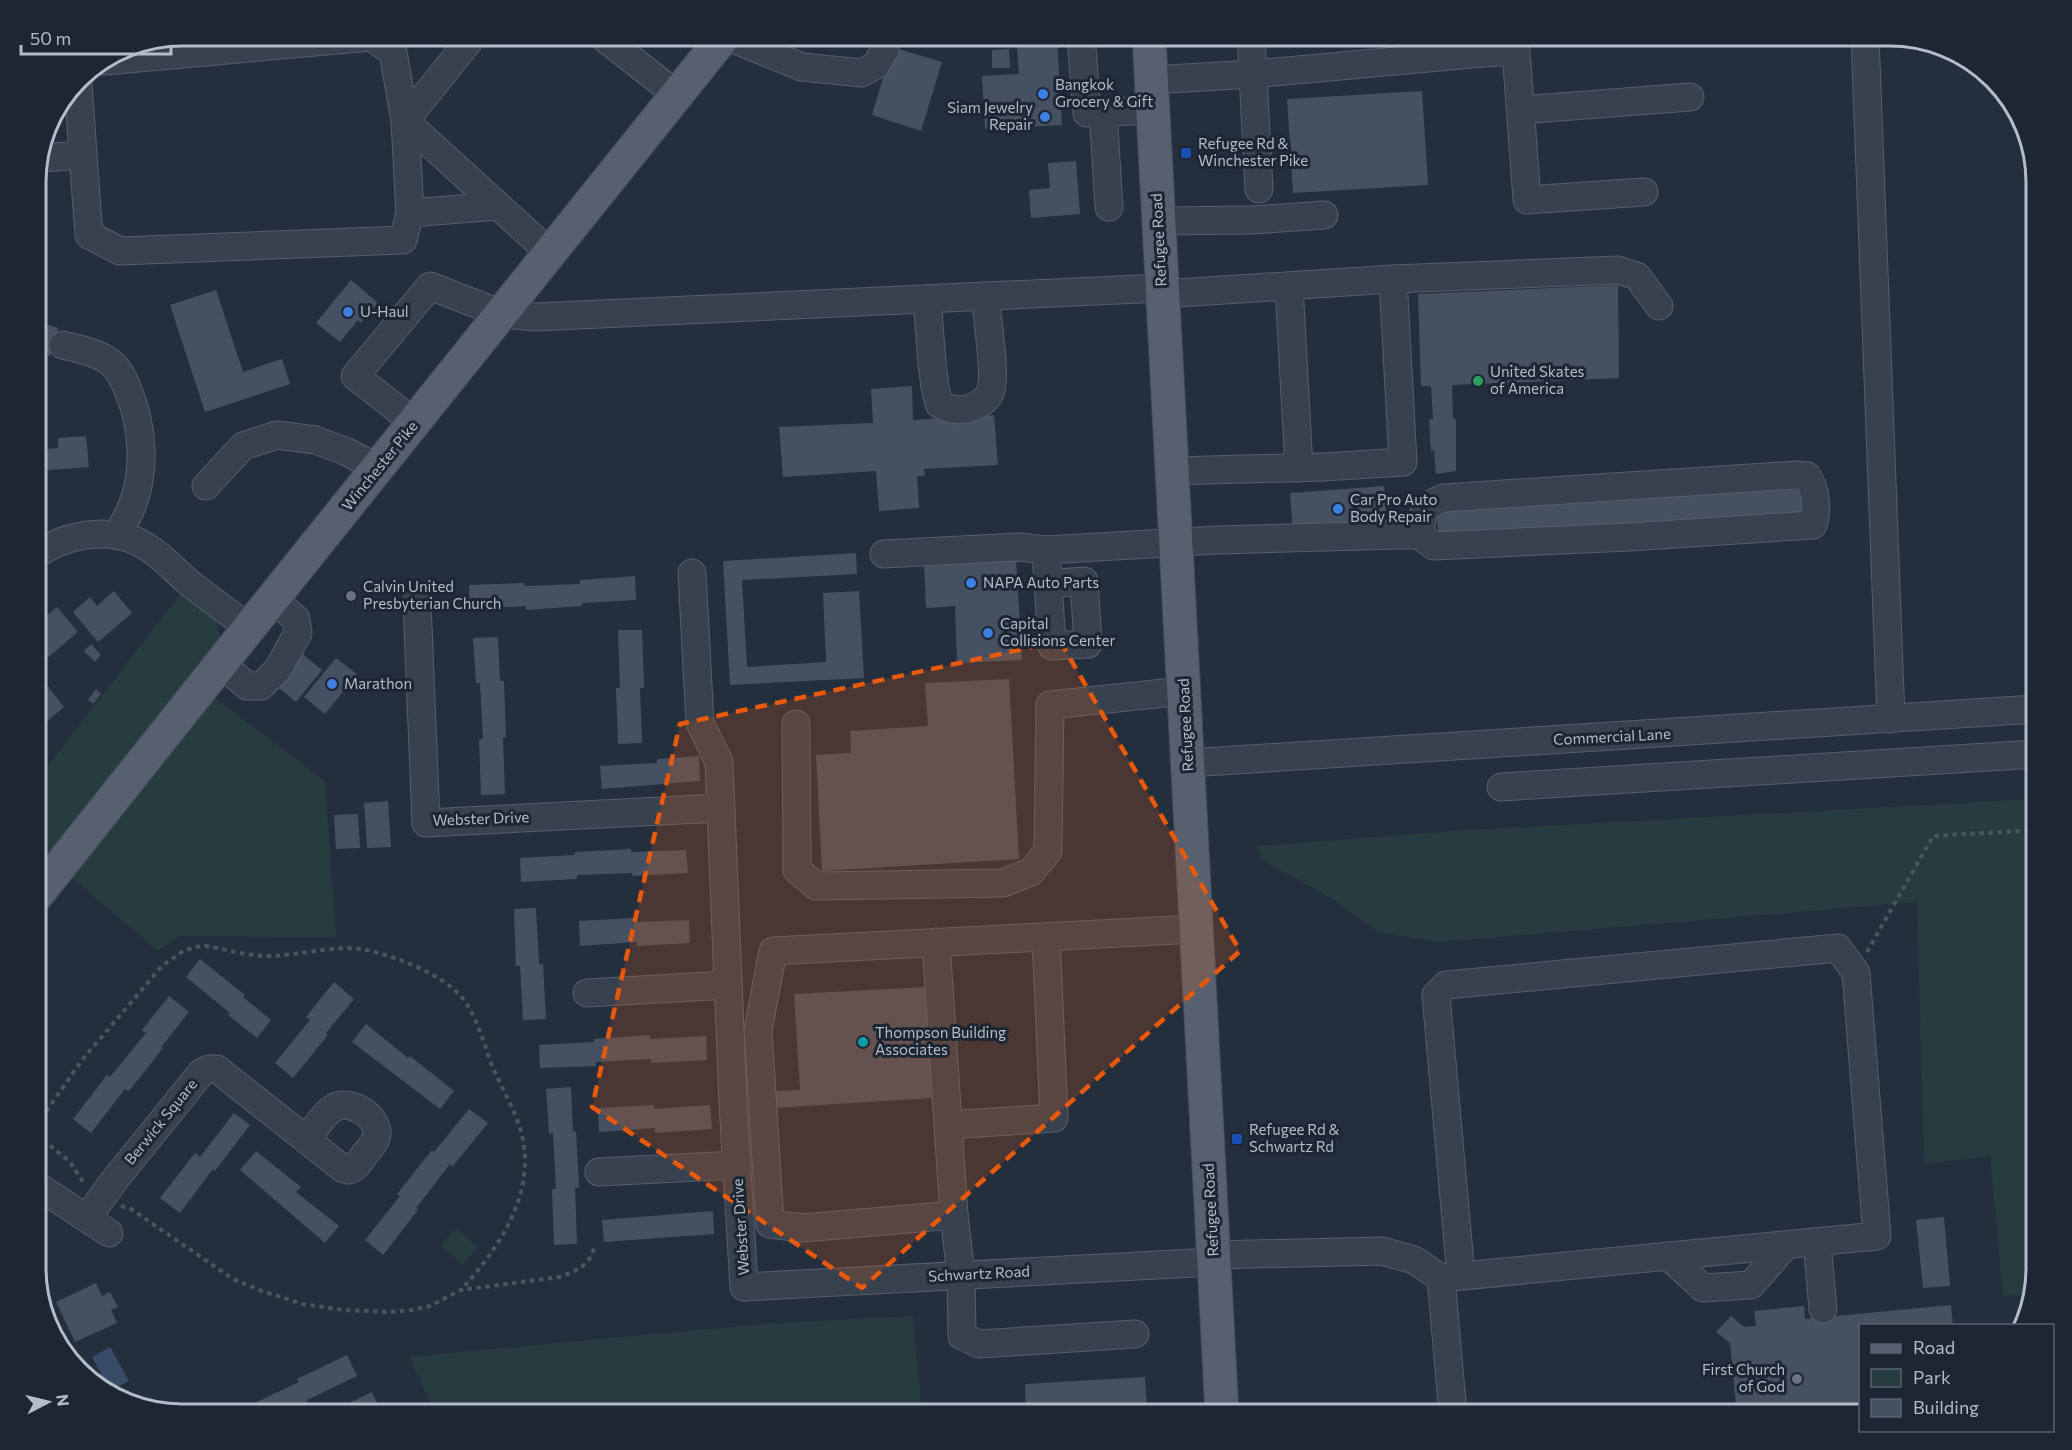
<svg xmlns="http://www.w3.org/2000/svg" width="2072" height="1450" font-family="Commissioner,sans-serif">
  <rect width="100%" height="100%" fill="#242f3e"/>
  <g fill="#263c3f">
    <polygon points="185,588 214,617 221,639 41,867 36,864 36,781"/>
    <polygon points="212,696 325,781 336,937 179,936 158,951 70,876"/>
    <polygon points="2036,799 2036,1268 2032,1295 2003,1296 1990,1156 1924,1164 1917,902 1439,942 1378,932 1328,896 1262,860 1257,846 1454,831"/>
    <polygon points="456,1228 478,1247 463,1265 441,1246"/>
    <polygon points="913,1316 922,1414 437,1414 409,1357 763,1324"/>
  </g>
  <polygon fill="#394c67" points="110,1347 129,1381 110,1391 92,1357"/>
  <g fill="#455162">
    <polygon points="1016,36 1057,36 1062,125 985,129 982,76 1019,74"/>
    <polygon points="892,47 942,62 921,131 872,115"/>
    <polygon points="1009,49 1010,68 992,68 992,50"/>
    <polygon points="1422,91 1428,185 1293,193 1287,99"/>
    <polygon points="1076,161 1080,214 1031,218 1029,190 1050,188 1048,163"/>
    <polygon points="351,280 378,303 361,323 358,320 340,342 316,323"/>
    <polygon points="1618,285 1619,378 1452,385 1453,419 1456,419 1456,471 1436,474 1434,450 1431,451 1429,419 1433,419 1431,386 1421,386 1418,294"/>
    <polygon points="216,290 243,372 282,359 290,384 205,412 170,305"/>
    <polygon points="36,321 58,328 50,356 39,353 37,361"/>
    <polygon points="912,386 913,420 994,415 998,465 924,469 925,476 917,476 919,508 879,511 876,471 783,477 779,427 873,423 871,389"/>
    <polygon points="86,436 89,467 38,471 36,450 58,448 58,438"/>
    <rect x="36" y="472" width="3" height="24"/>
    <polygon points="1384,486 1387,524 1293,532 1290,493"/>
    <polygon points="1804,489 1806,517 1438,537 1437,509"/>
    <polygon points="856,553 857,574 742,580 747,667 826,662 823,593 859,591 864,678 730,685 723,561"/>
    <polygon points="1016,558 1022,660 957,663 955,606 926,608 924,563"/>
    <polygon points="635,576 636,600 582,603 582,606 526,610 526,606 470,609 469,585 524,583 525,586 580,584 580,580"/>
    <polygon points="114,591 132,613 98,642 73,612 90,597 97,606"/>
    <polygon points="57,607 78,632 38,666 36,664 36,625"/>
    <polygon points="618,630 642,630 644,688 640,688 642,743 618,744 616,688 620,688"/>
    <polygon points="498,637 500,681 504,681 506,737 503,738 505,794 481,795 479,739 483,739 480,683 476,683 473,638"/>
    <polygon points="91,644 101,655 95,662 84,651"/>
    <polygon points="301,653 322,670 296,702 275,685"/>
    <polygon points="336,658 357,674 325,714 304,697"/>
    <polygon points="1009,679 1019,859 822,871 816,755 851,753 850,731 928,726 925,683"/>
    <polygon points="46,684 64,707 45,723 36,711 36,691"/>
    <polygon points="96,689 101,694 93,704 88,700"/>
    <polygon points="699,756 700,781 602,789 600,766 657,763 657,759"/>
    <polygon points="388,801 391,847 367,848 364,803"/>
    <polygon points="358,814 360,848 336,849 334,815"/>
    <polygon points="631,849 631,852 686,850 688,873 633,876 632,873 577,875 577,879 521,882 520,858 575,855 575,852"/>
    <polygon points="536,908 539,964 543,964 546,1019 523,1020 520,966 516,966 514,909"/>
    <polygon points="634,918 634,922 689,920 690,943 637,946 637,942 580,946 579,921"/>
    <polygon points="200,959 245,995 243,997 271,1020 257,1038 228,1015 230,1013 186,977"/>
    <polygon points="334,982 354,999 326,1033 328,1035 293,1078 275,1063 310,1020 306,1017"/>
    <polygon points="926,987 932,1098 773,1108 772,1091 800,1090 794,994"/>
    <polygon points="169,996 189,1012 161,1047 163,1048 129,1091 125,1089 91,1133 73,1119 107,1075 110,1077 146,1033 142,1030"/>
    <polygon points="366,1024 408,1058 410,1056 454,1091 440,1109 352,1042"/>
    <polygon points="650,1035 650,1039 706,1036 707,1060 651,1063 651,1059 596,1062 596,1066 540,1068 539,1045 594,1042 594,1039"/>
    <polygon points="571,1087 573,1132 576,1131 579,1188 575,1187 577,1244 554,1245 552,1189 556,1189 553,1133 549,1134 546,1089"/>
    <polygon points="654,1105 654,1109 710,1105 712,1129 655,1133 655,1128 599,1132 598,1108"/>
    <polygon points="469,1109 488,1123 452,1167 450,1164 416,1208 418,1210 383,1255 365,1240 400,1196 397,1194 432,1150 434,1152"/>
    <polygon points="234,1113 250,1125 215,1171 213,1169 180,1213 160,1198 195,1153 200,1157"/>
    <polygon points="256,1151 301,1187 296,1192 339,1226 325,1243 240,1170"/>
    <polygon points="713,1211 714,1234 604,1242 602,1220"/>
    <polygon points="1944,1217 1950,1286 1923,1288 1916,1220"/>
    <polygon points="96,1283 102,1296 110,1292 118,1307 111,1310 117,1323 75,1342 56,1302"/>
    <polygon points="1951,1305 1953,1326 1860,1326 1860,1414 1737,1414 1730,1343 1716,1332 1731,1316 1744,1327 1756,1326 1754,1311 1804,1306 1805,1319"/>
    <polygon points="347,1355 357,1376 307,1400 308,1403 286,1414 223,1414 247,1403 248,1406 299,1382 297,1379"/>
    <polygon points="1145,1377 1147,1414 1026,1414 1025,1384"/>
    <polygon points="372,1392 382,1414 356,1414 351,1402"/>
  </g>
  <g fill="none" stroke-linecap="round" stroke-linejoin="round">
    <g stroke="#565f6c" stroke-width="29">
      <g id="minor">
        <polyline points="473,36 405,121 410,213 498,206"/>
        <polyline points="602,36 677,95"/>
        <polyline points="726,36 802,67 862,73 876,65 885,50 884,36"/>
        <polyline points="1081,36 1087,113 1152,110"/>
        <polyline points="1251,36 1259,189"/>
        <polyline points="1865,36 1891,719"/>
        <polyline points="1483,53 1516,51 1527,200 1644,192"/>
        <polyline points="105,61 371,37 393,52 405,121 550,253"/>
        <polyline points="1151,80 1253,74 1483,53 1491,36"/>
        <polyline points="1521,110 1690,97"/>
        <polyline points="1103,112 1109,207"/>
        <polyline points="83,155 89,235 120,251 403,240 410,213"/>
        <polyline points="40,158 83,155 78,82"/>
        <polyline points="1158,221 1252,220 1324,215"/>
        <polyline points="1393,279 1618,270 1637,276 1659,306"/>
        <polyline points="1289,286 1299,468"/>
        <polyline points="1162,294 1393,279 1403,462 1323,467 1172,471"/>
        <path d="M927,299L932,363L935,387L939,404C943,406 948,409 952,409C966,412 987,404 991,390C996,372 987,318 985,296"/>
        <path d="M63,345C79,349 96,352 110,362C120,370 125,382 129,393C143,427 146,471 132,506C128,516 122,526 117,535"/>
        <polyline points="415,423 355,376 430,286 502,314 535,317 1161,288"/>
        <polyline points="206,486 243,446 277,435 315,440 345,451 378,468"/>
        <polyline points="1046,550 1052,646 1088,644 1084,581 1048,584"/>
        <path d="M884,554L1020,547L1046,550L1218,540L1399,535H1419L1434,546L1629,537L1813,525C1818,510 1816,489 1807,476L1796,475L1444,498C1422,506 1423,514 1419,535"/>
        <path d="M36,555C64,535 105,527 136,541C156,550 171,567 187,581C207,597 228,612 249,628"/>
        <polyline points="692,573 700,723 719,762 733,1103 744,1287 1213,1262"/>
        <polyline points="417,602 426,823 720,808"/>
        <polyline points="222,664 247,686 261,686 278,669 298,633 296,619 273,599"/>
        <polyline points="796,724 797,870 816,886 1003,883 1031,872 1048,851 1050,705 1184,691"/>
        <polyline points="1188,763 2036,709"/>
        <polyline points="1501,787 2036,754"/>
        <polyline points="936,942 954,1215"/>
        <polyline points="587,993 728,985"/>
        <polyline points="948,1125 1054,1118 1046,937"/>
        <polyline points="599,1172 737,1165"/>
        <polyline points="36,1185 109,1233"/>
        <path d="M87,1218L113,1182L201,1073L209,1069H217L342,1168L349,1170C357,1167 360,1161 365,1154C370,1148 376,1142 377,1134C378,1116 350,1099 335,1107C323,1114 315,1129 306,1139"/>
        <polyline points="1817,1242 1823,1309"/>
        <polyline points="1213,1255 1382,1251 1414,1260 1441,1278 1877,1236 1856,973 1838,948 1446,985 1436,995 1461,1276"/>
        <polyline points="1668,1256 1703,1288 1751,1285 1786,1245"/>
        <polyline points="1441,1278 1453,1414"/>
        <polyline points="1135,1334 979,1344 962,1336 961,1275 954,1215 803,1228 770,1224 758,1030 773,951 1196,929"/>
      </g>
    </g>
    <g stroke="#414a57" stroke-width="35">
      <g id="major">
        <polyline points="1149,36 1222,1414"/>
        <polyline points="36,896 249,628 724,36"/>
      </g>
    </g>
    <g stroke="#44595c" stroke-width="4" stroke-dasharray="4.5 4.5" stroke-linecap="butt">
      <polyline points="1867,952 1933,836 2036,830"/>
      <path d="M36,1126L82,1060L162,966L183,951L195,947L205,946C227,949 249,957 272,956C302,955 342,943 371,951C402,959 451,977 468,1006C479,1024 484,1045 492,1065C502,1090 518,1114 523,1140C534,1198 497,1250 461,1290"/>
      <polyline points="36,1134 70,1162 85,1185"/>
      <path d="M121,1206L131,1209L233,1279L262,1291L303,1304L343,1310L389,1312L412,1310L430,1306L461,1290L559,1277C575,1272 591,1265 594,1247"/>
    </g>
    <use href="#minor" stroke="#38414e" stroke-width="27"/>
    <use href="#major" stroke="#56606e" stroke-width="33"/>
  </g>
  <path fill="#e8590c" fill-opacity="0.2" stroke="#e8590c" stroke-width="4.5" stroke-dasharray="12 8" stroke-linejoin="round" d="M1060,641L1240,951L862,1288L592,1107L680,724Z"/>
  <g fill="#3f7fe0" stroke="#1d2633" stroke-width="2">
    <circle cx="1043" cy="94" r="6"/>
    <circle cx="1045" cy="117" r="6"/>
    <circle cx="348" cy="312" r="6"/>
    <circle cx="1338" cy="509" r="6"/>
    <circle cx="971" cy="583" r="6"/>
    <circle cx="988" cy="633" r="6"/>
    <circle cx="332" cy="684" r="6"/>
  </g>
  <g fill="#1a4fb4" stroke="#1d2633" stroke-width="2">
    <rect x="1180" y="147" width="12" height="12" rx="3"/>
    <rect x="1231" y="1133" width="12" height="12" rx="3"/>
  </g>
  <circle fill="#2e9e5b" stroke="#1d2633" stroke-width="2" cx="1478" cy="381" r="6"/>
  <g fill="#6b7280" stroke="#1d2633" stroke-width="2">
    <circle cx="351" cy="596" r="6"/>
    <circle cx="1797" cy="1379" r="6"/>
  </g>
  <circle fill="#0f9aa8" stroke="#1d2633" stroke-width="2" cx="863" cy="1042" r="6"/>
  <g text-anchor="middle" stroke-width="6" stroke-linejoin="round" paint-order="stroke">
    <g font-size="15" fill="#b4bcc9" stroke="#1d2633" text-anchor="start">
      <text x="1055" y="90">Bangkok<tspan x="1055" dy="17">Grocery &amp; Gift</tspan></text>
      <text x="1033" y="113" text-anchor="end">Siam Jewelry<tspan x="1033" dy="17">Repair</tspan></text>
      <text x="1198" y="149">Refugee Rd &amp;<tspan x="1198" dy="17">Winchester Pike</tspan></text>
      <text x="360" y="317">U-Haul</text>
      <text x="1490" y="377">United Skates<tspan x="1490" dy="17">of America</tspan></text>
      <text x="1350" y="505">Car Pro Auto<tspan x="1350" dy="17">Body Repair</tspan></text>
      <text x="983" y="588">NAPA Auto Parts</text>
      <text x="363" y="592">Calvin United<tspan x="363" dy="17">Presbyterian Church</tspan></text>
      <text x="1000" y="629">Capital<tspan x="1000" dy="17">Collisions Center</tspan></text>
      <text x="344" y="689">Marathon</text>
      <text x="875" y="1038">Thompson Building<tspan x="875" dy="17">Associates</tspan></text>
      <text x="1249" y="1135">Refugee Rd &amp;<tspan x="1249" dy="17">Schwartz Rd</tspan></text>
      <text x="1785" y="1375" text-anchor="end">First Church<tspan x="1785" dy="17">of God</tspan></text>
    </g>
    <g font-size="15" fill="#b4bcc9" stroke="#1d2633">
      <text transform="translate(1159 240) rotate(-93)" y="5">Refugee Road</text>
      <text transform="translate(380 466) rotate(-51)" y="5">Winchester Pike</text>
      <text transform="translate(1186 725) rotate(-93)" y="5">Refugee Road</text>
      <text transform="translate(1612 737) rotate(-3)" y="5">Commercial Lane</text>
      <text transform="translate(481 819) rotate(-2)" y="5">Webster Drive</text>
      <text transform="translate(161 1122) rotate(-51)" y="5">Berwick Square</text>
      <text transform="translate(1211 1210) rotate(-93)" y="5">Refugee Road</text>
      <text transform="translate(741 1227) rotate(-94)" y="5">Webster Drive</text>
      <text transform="translate(979 1274) rotate(-3)" y="5">Schwartz Road</text>
    </g>
  </g>
  <path d="M0 0H2072V1450H0ZM182 46H1890A136 136 0 0 1 2026 182V1268A136 136 0 0 1 1890 1404H182A136 136 0 0 1 46 1268V182A136 136 0 0 1 182 46Z" fill="#1d2633" fill-rule="evenodd"/>
  <path fill="none" stroke="#b4bcc9" stroke-width="3" d="M182 46H1890A136 136 0 0 1 2026 182V1268A136 136 0 0 1 1890 1404H182A136 136 0 0 1 46 1268V182A136 136 0 0 1 182 46Z"/>
  <rect x="1859" y="1324" width="195" height="108" fill="#1d2633" stroke="#59626f" stroke-width="1.5"/>
  <rect x="1871" y="1344" width="30" height="9" fill="#56606e" stroke="#59626f" stroke-width="1.5"/>
  <text x="1913" y="1354" font-size="18" fill="#b4bcc9">Road</text>
  <rect x="1871" y="1369" width="30" height="18" fill="#263c3f" stroke="#59626f" stroke-width="1.5"/>
  <text x="1913" y="1384" font-size="18" fill="#b4bcc9">Park</text>
  <rect x="1871" y="1399" width="30" height="18" fill="#455162" stroke="#59626f" stroke-width="1.5"/>
  <text x="1913" y="1414" font-size="18" fill="#b4bcc9">Building</text>
  <g transform="translate(48 1402) rotate(83)" stroke="#1d2633" stroke-width="4.5" paint-order="stroke">
  <path d="M0-4.5L10 22L0 15L-10 22Z" fill="#b4bcc9"/>
  <text y="-9" font-size="16" font-weight="bold" text-anchor="middle" fill="#b4bcc9">N</text>
  </g>
  <path d="M21 45v9h150v-9" fill="none" stroke="#b4bcc9" stroke-width="3"/>
  <text x="30" y="45" font-size="18" fill="#b4bcc9" stroke="#1d2633" stroke-width="4.5" paint-order="stroke">50 m</text>
</svg>
